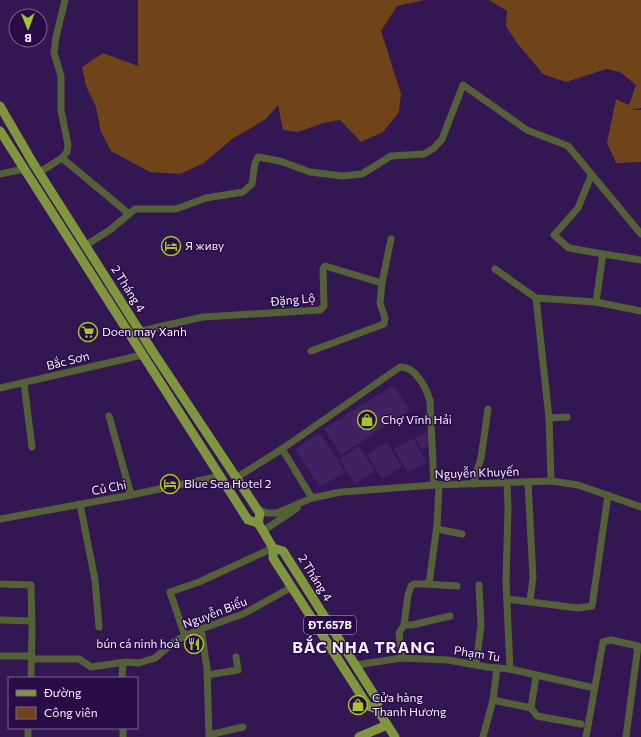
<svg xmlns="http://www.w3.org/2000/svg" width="641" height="737" font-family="Commissioner,sans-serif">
  <rect width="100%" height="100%" fill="#331752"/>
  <g fill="#402161">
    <polygon points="393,385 410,410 341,455 324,429"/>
    <polygon points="426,432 431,445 422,449 415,438"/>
    <polygon points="320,433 345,472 320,487 295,449"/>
    <polygon points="413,438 427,462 408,473 394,449"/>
    <polygon points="387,442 402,467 382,479 367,455"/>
    <polygon points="359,446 375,471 355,484 339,459"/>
  </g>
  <g fill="#6f4418">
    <polygon points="138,0 425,0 397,6 381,31 401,94 399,112 383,132 361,142 340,120 323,123 298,132 283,130 278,105 266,119 232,139 204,163 180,174 150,172 111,151 101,132 96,107 86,86 82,67 103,53 138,66"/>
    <polygon points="489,0 641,0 641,108 631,110 641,110 641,162 616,163 607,143 616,99 629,105 636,85 620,72 606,69 566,82 543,74 517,43 506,26 507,11"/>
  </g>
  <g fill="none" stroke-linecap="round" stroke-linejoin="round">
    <g stroke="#546038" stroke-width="7">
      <polyline points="62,158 128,213"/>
      <polyline points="40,172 62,158 67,152 68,145 61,110 61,76 54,53 56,37 65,0"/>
      <polyline points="0,174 24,169"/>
      <polyline points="591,176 578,208 554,235 569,248 603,254"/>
      <polyline points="86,245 110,230 135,209 176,209 206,198 243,192 252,184 255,163 258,157 280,161 310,172 342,176 362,174 391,156 424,154 434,148 442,139 463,85 527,130 568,146 641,234"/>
      <polyline points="495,269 536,298"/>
      <polyline points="382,283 391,239"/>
      <polyline points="596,302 641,311"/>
      <polyline points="141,331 203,317 320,310 324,306 323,269 325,266 382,283 380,303 385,318 384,324 311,351"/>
      <polyline points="24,384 32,447"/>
      <polyline points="0,388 142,355"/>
      <polyline points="109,416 131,495"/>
      <polyline points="549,418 567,417"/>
      <polyline points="236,478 282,449"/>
      <polyline points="551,481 549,418 536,298 596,302 603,254 641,260"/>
      <polyline points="528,482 533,578 530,600"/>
      <polyline points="507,483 508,508 506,582 510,669"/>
      <polyline points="473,484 481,458 488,409"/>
      <path d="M312,498L282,449L400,367C415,366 426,387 430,401L434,485"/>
      <polyline points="80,504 95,580 99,627"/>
      <polyline points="257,509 267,513 277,513 312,498 341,492 434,485 551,481 578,485 641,507"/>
      <polyline points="0,519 131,495 221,476"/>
      <polyline points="437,529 462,534"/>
      <polyline points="263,531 297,508"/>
      <polyline points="0,584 31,585 32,632 31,678"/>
      <polyline points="429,584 437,525 439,485"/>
      <polyline points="507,599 578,608 592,606 608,495"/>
      <polyline points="0,620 32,621"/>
      <polyline points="404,625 412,625 450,616"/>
      <polyline points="201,629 207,668 209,737"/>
      <polyline points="185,636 170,592 199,582 273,548"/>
      <polyline points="0,656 32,656"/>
      <polyline points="402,658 399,633 404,625 408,595 411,586 414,584 426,584 457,586"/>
      <polyline points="32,659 79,659 91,667 126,662 139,663 155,658 175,641 185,636 201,629 243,614 292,587"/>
      <polyline points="476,664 481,626 479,585"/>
      <polyline points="356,665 402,658 448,660 487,667 510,669 594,688"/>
      <polyline points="207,675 238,670 236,657"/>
      <polyline points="122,678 123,663"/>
      <polyline points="493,700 531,708 536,676"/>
      <polyline points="531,708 537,716 581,724"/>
      <polyline points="209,735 243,727"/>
      <polyline points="28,737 28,728"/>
      <polyline points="123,737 123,728"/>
      <polyline points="483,737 493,700 497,668"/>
      <polyline points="586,737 603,642 611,640 638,646 626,737"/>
    </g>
    <g stroke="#7f963e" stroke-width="9">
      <polyline points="0,106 33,163 153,352 257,509 260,514 258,523"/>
      <polyline points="0,131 248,520 258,523 263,531 273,548 273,558 368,706 377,709 395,737"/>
      <polyline points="273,548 283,551 378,701 377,709"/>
      <polyline points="359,737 387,725"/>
    </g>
  </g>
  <defs>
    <g id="hotel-ring" transform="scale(1)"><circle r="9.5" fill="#290c46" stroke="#a4c824" stroke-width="1.5"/><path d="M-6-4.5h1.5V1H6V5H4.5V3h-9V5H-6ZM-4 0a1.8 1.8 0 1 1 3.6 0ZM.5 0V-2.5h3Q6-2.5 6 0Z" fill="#a4c824"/></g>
    <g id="supermarket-ring" transform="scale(1)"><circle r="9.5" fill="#290c46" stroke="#a4c824" stroke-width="1.5"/><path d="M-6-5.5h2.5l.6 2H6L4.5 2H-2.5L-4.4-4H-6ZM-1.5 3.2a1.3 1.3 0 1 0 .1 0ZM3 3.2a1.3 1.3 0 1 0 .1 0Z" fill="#a4c824"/></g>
    <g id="shop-ring" transform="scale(1)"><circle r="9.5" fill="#290c46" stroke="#a4c824" stroke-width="1.5"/><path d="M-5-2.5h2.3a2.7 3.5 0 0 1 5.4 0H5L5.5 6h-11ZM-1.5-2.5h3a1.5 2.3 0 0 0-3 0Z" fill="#a4c824"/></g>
    <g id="restaurant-ring" transform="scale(1)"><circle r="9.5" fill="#290c46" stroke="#a4c824" stroke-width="1.5"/><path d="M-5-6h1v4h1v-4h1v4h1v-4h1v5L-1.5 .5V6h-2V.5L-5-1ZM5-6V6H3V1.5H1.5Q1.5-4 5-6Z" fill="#a4c824"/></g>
  </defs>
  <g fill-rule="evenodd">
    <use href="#hotel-ring" x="171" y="246"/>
    <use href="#supermarket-ring" x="88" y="332"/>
    <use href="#shop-ring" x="367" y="420"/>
    <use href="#hotel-ring" x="170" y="484"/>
    <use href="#restaurant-ring" x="194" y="644"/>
    <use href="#shop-ring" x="358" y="705"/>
  </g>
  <g text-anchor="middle" stroke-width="3" stroke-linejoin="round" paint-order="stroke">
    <rect fill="#290c46" stroke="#b6aac6" stroke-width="1" x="304" y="616" width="52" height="18" rx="3"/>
    <g font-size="11" font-weight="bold" fill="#f3eefd">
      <text x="330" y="629">ĐT.657B</text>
    </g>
    <g font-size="12" fill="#f3eefd" stroke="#290c46" text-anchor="start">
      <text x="185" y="250">Я живу</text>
      <text x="102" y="336">Doen may Xanh</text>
      <text x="381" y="424">Chợ Vĩnh Hải</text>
      <text x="184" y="488">Blue Sea Hotel 2</text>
      <text x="180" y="648" text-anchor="end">bún cá ninh hoà</text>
      <text x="372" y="702">Cửa hàng<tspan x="372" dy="14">Thanh Hương</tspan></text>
    </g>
    <g font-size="12" fill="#f3eefd" stroke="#290c46">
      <text transform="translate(128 289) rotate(58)" y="4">2 Tháng 4</text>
      <text transform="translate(293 300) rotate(-5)" y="4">Đặng Lộ</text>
      <text transform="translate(68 361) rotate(-14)" y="4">Bắc Sơn</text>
      <text transform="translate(477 473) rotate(-2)" y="4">Nguyễn Khuyến</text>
      <text transform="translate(109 488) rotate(-11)" y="4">Củ Chi</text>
      <text transform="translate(315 578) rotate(58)" y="4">2 Tháng 4</text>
      <text transform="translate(215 613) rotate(-21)" y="4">Nguyễn Biểu</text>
      <text transform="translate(477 654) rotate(9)" y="4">Phạm Tu</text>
    </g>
    <g font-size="16" font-weight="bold" letter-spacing="1" fill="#f3eefd" stroke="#290c46">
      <text x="364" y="653">BẮC NHA TRANG</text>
    </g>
  </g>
  <rect x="8" y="677" width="130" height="52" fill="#290c46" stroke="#7a668f"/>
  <rect x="16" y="690" width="20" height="6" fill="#7f963e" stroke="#7a668f"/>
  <text x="44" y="697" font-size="12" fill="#f3eefd">Đường</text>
  <rect x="16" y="707" width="20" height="12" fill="#6f4418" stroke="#7a668f"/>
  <text x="44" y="717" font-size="12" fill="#f3eefd">Công viên</text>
  <g transform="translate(28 28) rotate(179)"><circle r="19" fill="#290c46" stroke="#7a668f"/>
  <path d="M0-3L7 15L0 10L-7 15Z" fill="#a4c824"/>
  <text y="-6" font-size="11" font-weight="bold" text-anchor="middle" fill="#f3eefd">B</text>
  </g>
</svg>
